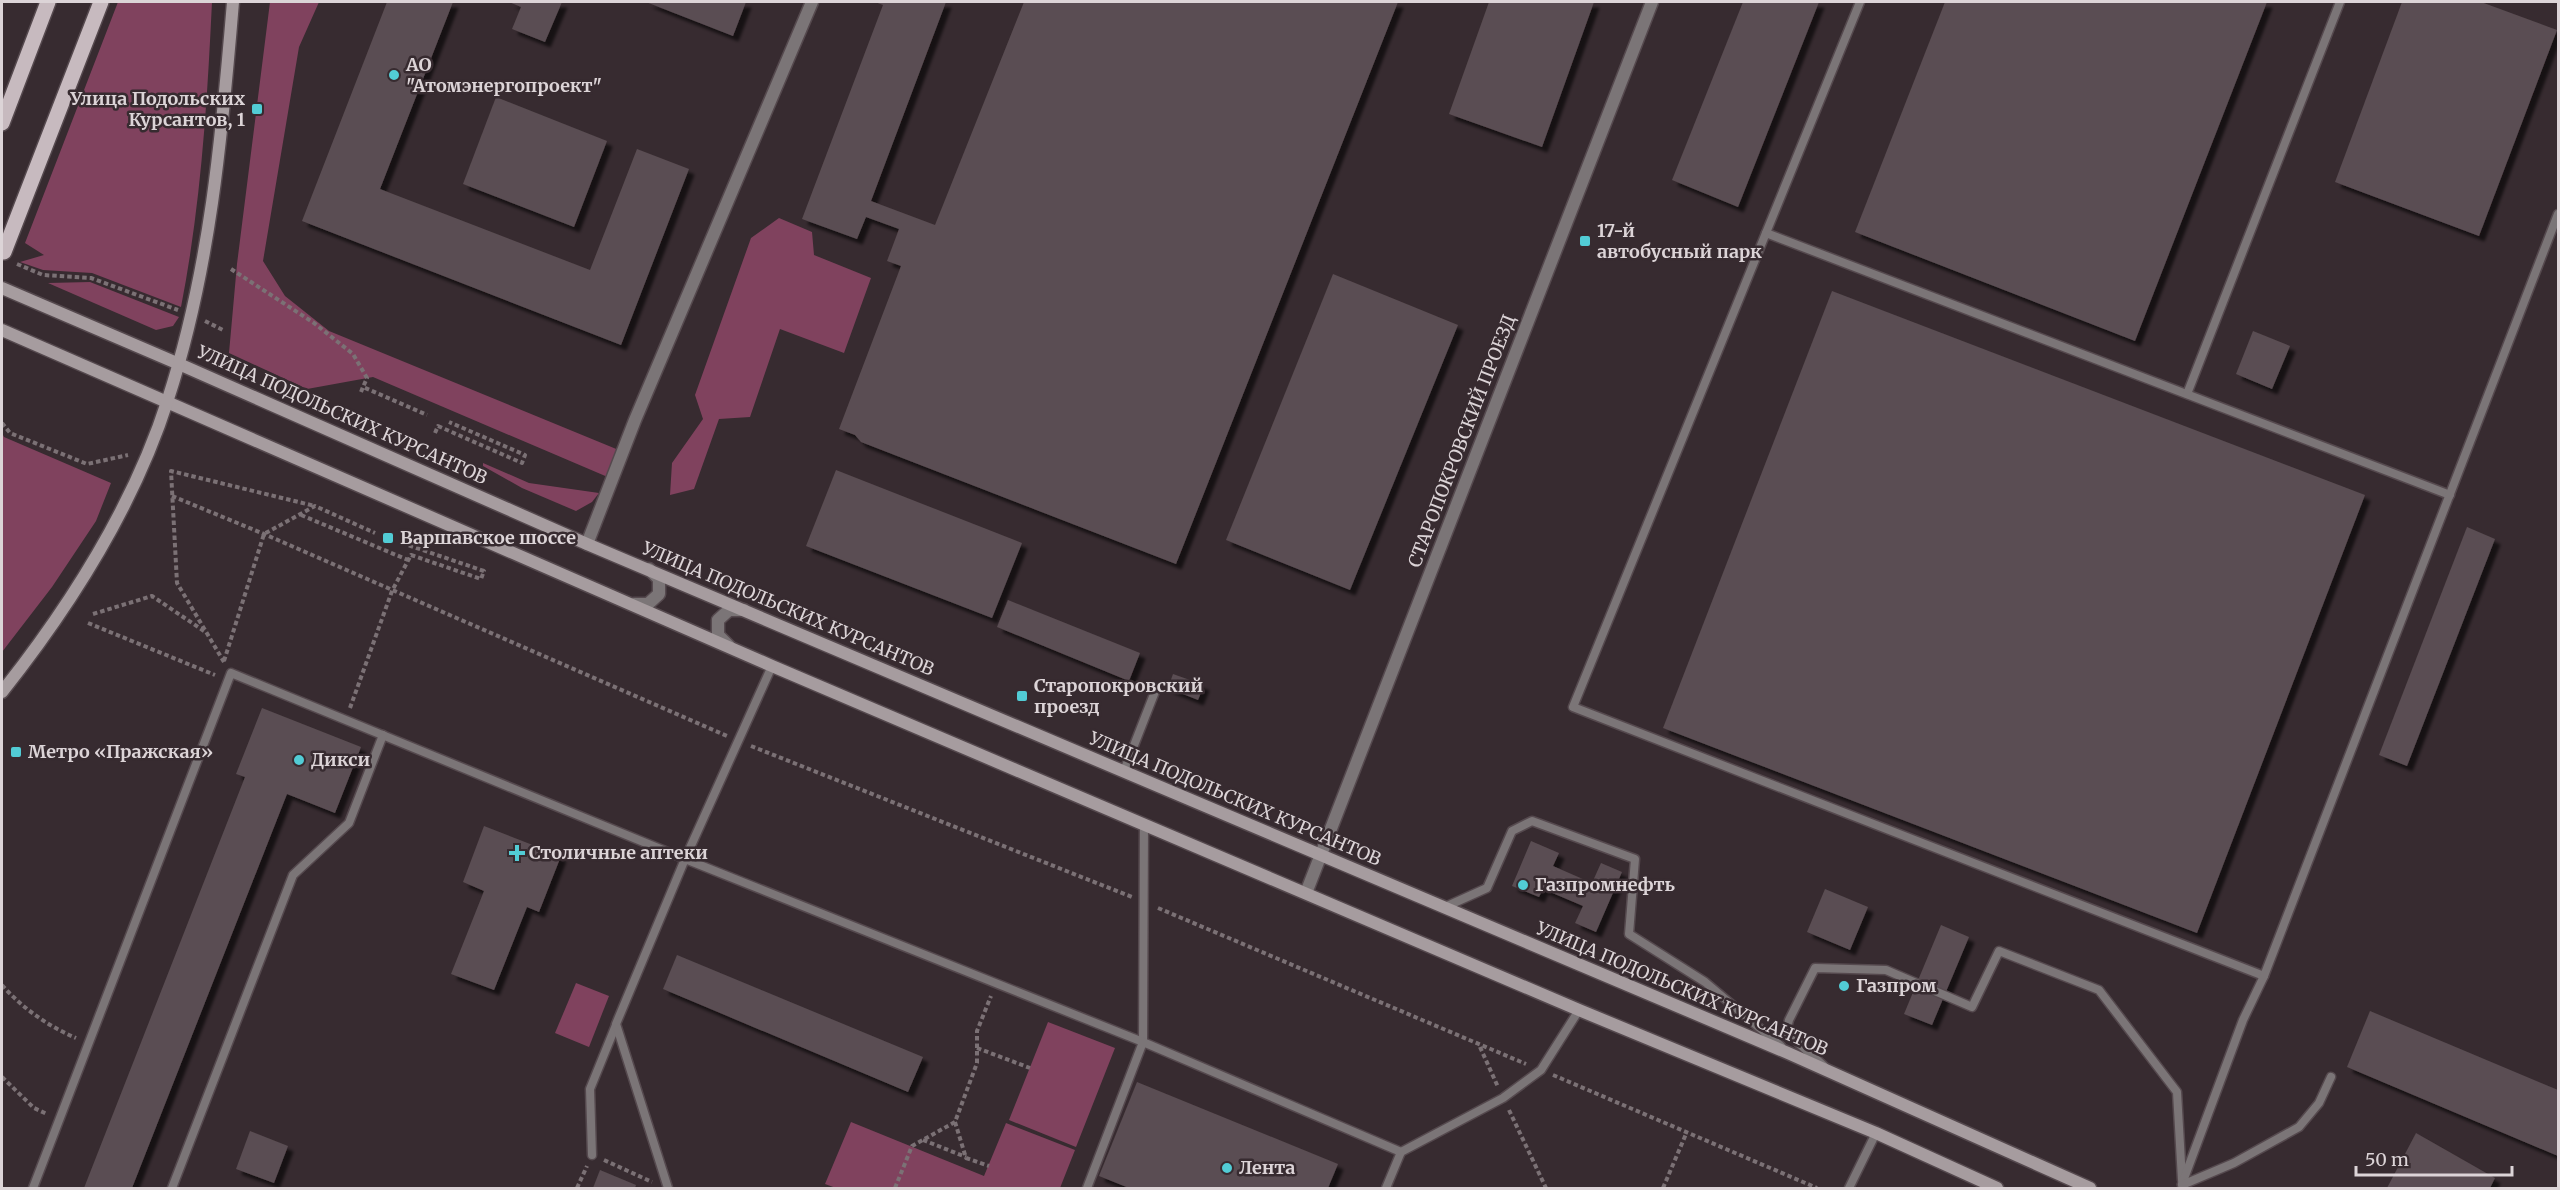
<svg xmlns="http://www.w3.org/2000/svg" width="2560" height="1190" font-family="Merriweather,serif">
  <defs>
    <filter id="shadow"><feDropShadow dx="5.5" dy="5.5" stdDeviation="1.5" flood-color="#0009"/></filter>
  </defs>
  <rect width="100%" height="100%" fill="#372b30"/>
  <g fill="#80425e">
    <path d="M118,2H212C207,106 201,204 181,307L92,273L43,270L20,262L44,255L25,243Z"/>
    <polygon points="270,2 319,2 299,47 263,261 285,296 329,331 626,453 610,478 373,377 307,389 229,353 237,264"/>
    <polygon points="779,218 812,232 814,255 871,278 844,353 780,329 750,417 719,419 694,489 670,495 672,463 703,419 695,395 751,238"/>
    <polygon points="90,282 179,317 173,326 156,330 48,283"/>
    <polygon points="2,433 4,437 111,483 96,521 52,587 2,652"/>
    <polygon points="483,463 529,483 599,493 592,502 576,511 522,488 483,466"/>
    <polygon points="576,983 609,996 589,1047 555,1033"/>
    <polygon points="1048,1022 1115,1048 1076,1147 1009,1120"/>
    <polygon points="851,1122 984,1176 1006,1123 1075,1150 1060,1188 836,1188 825,1184"/>
  </g>
  <g fill="#5a4d52" filter="url(#shadow)">
    <polygon points="387,2 453,2 380,189 590,270 637,149 689,169 621,345 302,221"/>
    <polygon points="509,2 562,2 545,42 512,29 521,7"/>
    <polygon points="646,2 746,2 733,36"/>
    <polygon points="875,2 946,2 871,201 935,225 1024,2 1398,2 1176,564 861,442 855,435 839,429 901,266 887,261 899,229 866,217 857,239 802,219 883,5"/>
    <polygon points="1489,2 1594,2 1542,147 1449,114"/>
    <polygon points="1743,2 1819,2 1738,207 1672,180"/>
    <polygon points="1945,2 2267,2 2135,341 1855,232"/>
    <polygon points="2402,2 2481,2 2557,30 2479,236 2335,182"/>
    <polygon points="496,97 607,141 574,227 463,184"/>
    <polygon points="1333,274 1458,325 1350,590 1226,540"/>
    <polygon points="1832,291 2365,495 2197,933 1663,728"/>
    <polygon points="2253,331 2290,346 2272,389 2236,374"/>
    <polygon points="836,470 1022,543 992,618 806,546"/>
    <polygon points="2467,527 2495,539 2407,766 2379,755"/>
    <polygon points="1008,600 1140,653 1129,681 997,627"/>
    <polygon points="1173,674 1204,685 1198,700 1168,688"/>
    <polygon points="262,708 361,747 335,813 287,794 132,1188 84,1188 245,777 236,774"/>
    <polygon points="484,826 561,856 539,912 527,907 494,990 451,974 484,891 463,882"/>
    <polygon points="1531,841 1559,853 1553,866 1592,883 1601,863 1622,872 1596,932 1575,923 1583,906 1543,889 1539,897 1512,886"/>
    <polygon points="1825,889 1868,907 1850,950 1807,932"/>
    <polygon points="1941,925 1969,937 1932,1025 1904,1014"/>
    <polygon points="677,955 923,1057 908,1092 663,989"/>
    <polygon points="2370,1011 2558,1090 2558,1156 2347,1067"/>
    <polygon points="1137,1082 1338,1164 1328,1188 1129,1188 1099,1176"/>
    <polygon points="250,1131 288,1146 274,1183 236,1169"/>
    <polygon points="2416,1133 2495,1178 2490,1188 2387,1188"/>
    <polygon points="600,1170 636,1185 635,1188 593,1188"/>
  </g>
  <g fill="none" stroke-linecap="round" stroke-linejoin="round">
    <g stroke="#55494e" stroke-width="11">
      <g id="service">
        <polyline points="1860,2 1573,707 2264,976"/>
        <polyline points="1766,233 2450,495"/>
        <polyline points="2187,394 2340,2"/>
        <polyline points="1124,771 1156,689"/>
        <polyline points="1144,823 1143,1042 1401,1152"/>
        <polyline points="1445,907 1487,888 1512,831 1532,821 1635,859 1629,934 1705,982 1781,1046"/>
        <polyline points="1824,1066 1786,1032 1789,1020 1815,968 1886,970 1972,1007 1999,951 2099,990 2177,1092 2182,1180"/>
        <polyline points="592,1155 590,1089 616,1025"/>
        <polyline points="2182,1184 2243,1020 2264,976 2558,214"/>
        <polyline points="2182,1185 2234,1163 2299,1127 2319,1103 2331,1077"/>
        <polyline points="33,1188 231,673 685,859 772,666"/>
        <polyline points="172,1188 293,875 349,823 383,735"/>
        <polyline points="668,1188 616,1024 685,859 1143,1042 1087,1188"/>
        <polyline points="1386,1188 1401,1152 1503,1098 1541,1070 1579,1010"/>
        <polyline points="1849,1188 1876,1133"/>
      </g>
    </g>
    <g stroke="#55494e" stroke-width="15">
      <g id="minor">
        <polyline points="587,544 635,420 812,2"/>
        <polyline points="634,604 648,604 659,594 659,579 649,569"/>
        <polyline points="729,646 718,635 718,620 729,610 744,610"/>
        <polyline points="1306,893 1652,2"/>
      </g>
    </g>
    <g stroke="#55494e" stroke-width="15">
      <g id="secondary">
        <polyline points="2,288 179,364 587,544 1788,1053 2090,1188"/>
        <polyline points="2,330 772,666 1579,1010 1876,1133 1997,1188"/>
        <path d="M2,692C71,605 134,506 168,399C210,270 222,135 233,2"/>
      </g>
    </g>
    <g stroke="#55494e" stroke-width="18">
      <g id="primary">
        <polyline points="2,123 48,2"/>
        <polyline points="4,252 101,2"/>
      </g>
    </g>
    <g stroke="#7b7175" stroke-width="4" stroke-dasharray="4.5 3" stroke-linecap="butt">
      <polyline points="17,264 43,275 91,278 178,310"/>
      <polyline points="231,269 314,323 353,354 367,378 363,387"/>
      <polyline points="205,321 223,330"/>
      <polyline points="361,392 363,387 427,415"/>
      <polyline points="2,423 10,433 87,464 128,455"/>
      <polyline points="435,433 438,426 522,463 525,455 449,422"/>
      <polyline points="172,496 264,534 727,736"/>
      <polyline points="301,515 408,560"/>
      <polyline points="93,614 152,596 204,631"/>
      <polyline points="88,623 215,675"/>
      <polyline points="224,661 264,534 315,506 375,533"/>
      <polyline points="224,662 177,583 171,471 315,506"/>
      <polyline points="350,708 392,591 411,555 481,579 484,571 399,542"/>
      <polyline points="751,746 1132,897"/>
      <polyline points="1158,908 1526,1064"/>
      <path d="M2,985C22,1008 48,1026 76,1038"/>
      <polyline points="1480,1047 1498,1087"/>
      <polyline points="977,1048 1030,1068"/>
      <polyline points="1553,1075 1817,1188"/>
      <polyline points="2,1077 34,1108 47,1114"/>
      <polyline points="1509,1110 1546,1188"/>
      <polyline points="955,1122 966,1158 989,1166"/>
      <polyline points="923,1140 966,1157"/>
      <polyline points="604,1160 652,1182"/>
      <polyline points="577,1188 587,1166"/>
      <polyline points="895,1188 912,1146 955,1122 977,1063 977,1031 991,996"/>
      <polyline points="1663,1188 1686,1134"/>
    </g>
    <use href="#service" stroke="#7b7577" stroke-width="8"/>
    <use href="#minor" stroke="#7b7577" stroke-width="12"/>
    <use href="#secondary" stroke="#a69c9f" stroke-width="12"/>
    <use href="#primary" stroke="#c7babf" stroke-width="15"/>
  </g>
  <g fill="#52ccd5" stroke="#372b30" stroke-width="2">
    <circle cx="394" cy="75" r="6"/>
    <rect x="251" y="103" width="12" height="12" rx="3"/>
    <rect x="1579" y="235" width="12" height="12" rx="3"/>
    <rect x="382" y="532" width="12" height="12" rx="3"/>
    <rect x="1016" y="690" width="12" height="12" rx="3"/>
    <rect x="10" y="746" width="12" height="12" rx="3"/>
    <circle cx="299" cy="760" r="6"/>
    <path d="M514 844h6v6h6v6h-6v6h-6v-6h-6v-6h6z"/>
    <circle cx="1523" cy="885" r="6"/>
    <circle cx="1844" cy="986" r="6"/>
    <circle cx="1227" cy="1168" r="6"/>
  </g>
  <g text-anchor="middle" stroke-width="5" stroke-linejoin="round" paint-order="stroke">
    <g font-size="18" font-weight="bold" fill="#dcd4d7" stroke="#372b30" text-anchor="start">
      <text x="406" y="71">АО<tspan x="406" dy="21">"Атомэнергопроект"</tspan></text>
      <text x="245" y="105" text-anchor="end">Улица Подольских<tspan x="245" dy="21">Курсантов, 1</tspan></text>
      <text x="1597" y="237">17-й<tspan x="1597" dy="21">автобусный парк</tspan></text>
      <text x="400" y="544">Варшавское шоссе</text>
      <text x="1034" y="692">Старопокровский<tspan x="1034" dy="21">проезд</tspan></text>
      <text x="28" y="758">Метро «Пражская»</text>
      <text x="311" y="766">Дикси</text>
      <text x="529" y="859">Столичные аптеки</text>
      <text x="1535" y="891">Газпромнефть</text>
      <text x="1856" y="992">Газпром</text>
      <text x="1239" y="1174">Лента</text>
    </g>
    <g font-size="18" fill="#dcd4d7" stroke="#372b30">
      <text transform="translate(342 415) rotate(24)" y="6">УЛИЦА ПОДОЛЬСКИХ КУРСАНТОВ</text>
      <text transform="translate(1462 441) rotate(-69)" y="6">СТАРОПОКРОВСКИЙ ПРОЕЗД</text>
      <text transform="translate(788 609) rotate(23)" y="6">УЛИЦА ПОДОЛЬСКИХ КУРСАНТОВ</text>
      <text transform="translate(1235 799) rotate(23)" y="6">УЛИЦА ПОДОЛЬСКИХ КУРСАНТОВ</text>
      <text transform="translate(1682 989) rotate(23)" y="6">УЛИЦА ПОДОЛЬСКИХ КУРСАНТОВ</text>
    </g>
  </g>
  <rect width="2560" height="1190" fill="none" stroke="#dcd4d7" stroke-width="6"/>
  <path d="M2356 1166v9h156v-9" fill="none" stroke="#dcd4d7" stroke-width="3"/>
  <text x="2365" y="1166" font-size="18" fill="#dcd4d7" stroke="#372b30" stroke-width="4.5" paint-order="stroke">50 m</text>
</svg>
